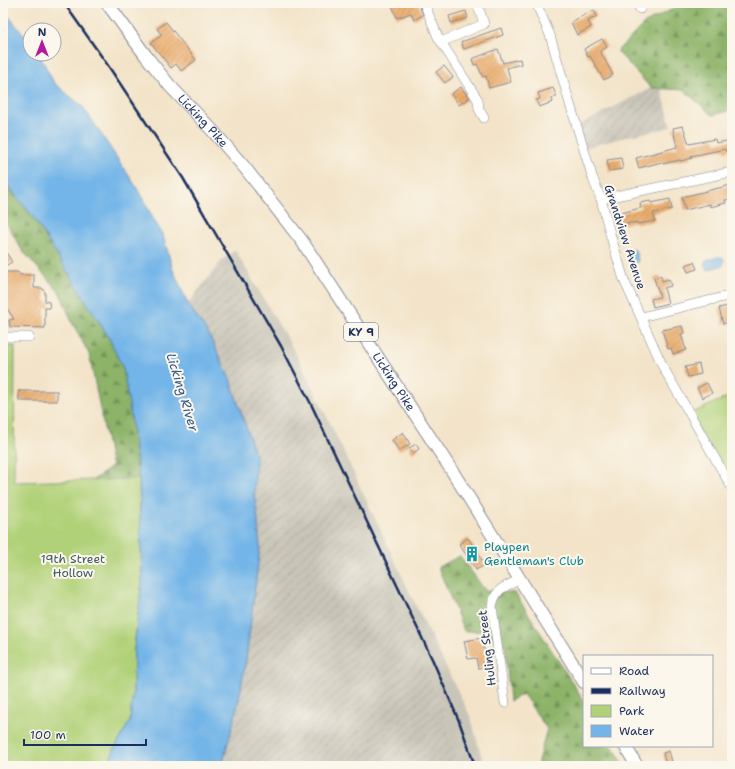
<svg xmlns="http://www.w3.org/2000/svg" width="735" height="769" font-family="'Shantell Sans',sans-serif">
  <defs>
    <pattern id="industrial-furrows" width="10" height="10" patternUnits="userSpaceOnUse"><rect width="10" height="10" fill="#c8c4b8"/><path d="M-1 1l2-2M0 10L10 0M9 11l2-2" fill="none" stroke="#aba9a1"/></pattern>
    <pattern id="forest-firs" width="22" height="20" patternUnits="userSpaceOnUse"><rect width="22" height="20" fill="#8cb368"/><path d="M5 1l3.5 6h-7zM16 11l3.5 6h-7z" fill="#729259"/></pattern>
    <pattern id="building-hatch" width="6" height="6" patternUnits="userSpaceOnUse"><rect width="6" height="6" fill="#eaab6a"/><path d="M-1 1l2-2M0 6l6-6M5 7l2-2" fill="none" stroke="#c8935e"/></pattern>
  </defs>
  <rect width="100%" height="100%" fill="#fbf7ec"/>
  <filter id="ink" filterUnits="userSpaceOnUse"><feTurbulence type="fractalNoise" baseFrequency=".025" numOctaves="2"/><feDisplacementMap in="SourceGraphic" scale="8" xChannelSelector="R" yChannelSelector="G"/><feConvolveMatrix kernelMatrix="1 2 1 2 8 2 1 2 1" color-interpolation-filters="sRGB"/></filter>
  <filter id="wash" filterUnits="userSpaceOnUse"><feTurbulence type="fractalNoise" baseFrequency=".012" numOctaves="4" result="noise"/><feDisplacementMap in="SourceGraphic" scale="16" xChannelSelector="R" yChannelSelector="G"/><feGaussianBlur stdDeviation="0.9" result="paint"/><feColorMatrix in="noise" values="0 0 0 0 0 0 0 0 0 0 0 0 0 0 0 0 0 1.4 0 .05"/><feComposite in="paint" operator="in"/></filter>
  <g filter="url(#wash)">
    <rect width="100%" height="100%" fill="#f3e4c9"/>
    <g fill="url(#industrial-furrows)">
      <polygon points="651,88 662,89 671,127 629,136 584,148 577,126"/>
      <polygon points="222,260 260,328 336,481 442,704 459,766 222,766 238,704 246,660 260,547 257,511 254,495 256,457 230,379 188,304"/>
    </g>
    <polygon fill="#c8c4b8" points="235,250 296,354 334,431 419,612 471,718 484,766 459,766 442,704 336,481 260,328 222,260"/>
    <g fill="url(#forest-firs)" stroke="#547163">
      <polygon points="685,3 732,3 732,110 712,115 684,90 651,88 617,51 645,23"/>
      <polygon points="3,180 33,217 108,336 123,368 130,410 139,479 142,581 134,649 115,748 107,766 28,766 61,502 112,467 89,354 72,322 60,293 22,250 3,217"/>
      <polygon points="460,556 485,590 515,593 584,701 584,746 612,746 625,766 538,766 538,761 547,729 523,694 510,701 505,646 483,631 464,631 438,567"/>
    </g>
    <g fill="#b1d178" stroke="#66806b">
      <polygon points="3,346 15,346 14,482 139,479 142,581 134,649 133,691 130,721 115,748 107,766 3,766"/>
      <polygon points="732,395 732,488 690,414"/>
    </g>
    <g fill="#73b5e8" stroke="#4772a3">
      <polygon points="3,9 30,43 30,54 39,54 54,83 83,107 135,185 163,236 173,270 188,304 209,335 230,379 256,457 254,495 257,511 260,547 246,660 238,704 222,766 107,766 115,748 130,721 133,691 134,649 142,581 139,479 130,410 123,368 108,336 33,217 3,180"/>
      <polygon points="629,249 632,249 635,250 638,260 637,262 634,263 631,262 628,252"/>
      <polygon points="717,257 722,257 724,260 723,265 708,270 704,266 706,261"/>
    </g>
    <g id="blocks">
      <g fill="url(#building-hatch)">
        <polygon points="391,3 418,3 423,15 414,20 411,13 397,18"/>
        <polygon points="594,10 597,16 588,21 591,27 577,35 571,22"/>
        <polygon points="466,11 468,18 451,23 449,16"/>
        <polygon points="166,22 196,60 181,71 176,64 171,68 151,43 162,35 157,29"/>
        <polygon points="501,28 503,35 464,49 461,42"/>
        <polygon points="602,39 607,47 600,51 613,75 604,80 590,56 588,57 584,49"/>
        <polygon points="498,49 503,63 520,59 521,64 507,68 511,82 489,88 486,76 483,77 477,64 474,65 472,59"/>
        <polygon points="444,66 453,77 445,83 436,72"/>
        <polygon points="461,87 469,98 459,105 451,94"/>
        <polygon points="553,88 557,97 552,98 553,102 539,107 536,100 540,99 538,93"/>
        <polygon points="683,126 689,144 715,139 716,143 732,140 732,150 725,151 725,149 691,156 692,158 681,161 680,160 663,164 662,162 639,168 636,158 677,147 673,128"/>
        <polygon points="621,158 623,169 609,171 607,160"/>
        <polygon points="731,185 732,199 725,200 726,203 710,207 710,204 685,210 682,197"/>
        <polygon points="670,199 672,209 653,213 655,221 637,224 637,222 619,225 617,214 641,208 640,203 650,201 651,203"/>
        <polygon points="3,247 12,262 3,267"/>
        <polygon points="694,262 697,269 688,272 685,265"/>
        <polygon points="3,272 18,272 20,275 34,275 34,288 42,288 45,292 45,301 49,302 50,308 45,308 45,328 10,327 9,320 14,319 4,304 4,286 3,286"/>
        <polygon points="661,276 662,281 669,279 671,286 664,288 668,303 653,307 651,299 660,297 654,278"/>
        <polygon points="732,305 732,321 723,324 719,308"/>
        <polygon points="682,326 684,333 681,334 686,350 673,354 671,348 668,349 662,330"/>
        <polygon points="699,364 701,374 688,377 685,367"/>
        <polygon points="707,383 712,393 702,398 697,388"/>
        <rect x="19" y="391" width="38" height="10"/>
        <polygon points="403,432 410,444 399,451 392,440"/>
        <polygon points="416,444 419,449 413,453 409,448"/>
        <polygon points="468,538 485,565 476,570 459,544"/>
        <polygon points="482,638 487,667 478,668 476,658 468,659 464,641"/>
        <polygon points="669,751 673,765 666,766 663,753"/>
      </g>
    </g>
  </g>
  <g filter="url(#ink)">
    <use href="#blocks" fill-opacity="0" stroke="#878a94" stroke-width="1"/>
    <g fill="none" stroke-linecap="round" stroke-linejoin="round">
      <g stroke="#878a94" stroke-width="10">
        <g id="minor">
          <polyline points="424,3 438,37 478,100 479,109 484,118"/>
          <polyline points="536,3 550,35 570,104 593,179 601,199 611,237 624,280 663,367 732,488"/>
          <polyline points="637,3 640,9"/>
          <polyline points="441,42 484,24 477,3"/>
          <polyline points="601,199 732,172"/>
          <polyline points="641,317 732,295"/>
          <polyline points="3,337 29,337"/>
          <path d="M505,703L492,606C497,587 503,588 519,580"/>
        </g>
      </g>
      <g stroke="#878a94" stroke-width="14">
        <g id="major">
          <path id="s1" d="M107,3L146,56L170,86L212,130L245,168L302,241L454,474L584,682"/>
          <polyline points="625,746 637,766"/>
        </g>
      </g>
      <use href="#minor" stroke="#fff" stroke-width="9"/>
      <use href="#major" stroke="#fff" stroke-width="12"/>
      <polyline stroke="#1b2f5e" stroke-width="2.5" points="64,3 109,67 183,178 281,346 311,404 433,661 459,721 475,766"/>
    </g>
  </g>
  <defs>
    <g id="building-bare" transform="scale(1.2)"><path d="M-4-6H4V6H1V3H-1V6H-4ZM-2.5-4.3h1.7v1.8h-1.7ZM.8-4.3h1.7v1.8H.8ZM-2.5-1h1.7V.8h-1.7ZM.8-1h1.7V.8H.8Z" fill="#0f9aa8" stroke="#fbf7ec" stroke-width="2.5" paint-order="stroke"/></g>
  </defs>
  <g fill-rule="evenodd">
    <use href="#building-bare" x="472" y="554"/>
  </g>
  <g text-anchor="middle" stroke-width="4" stroke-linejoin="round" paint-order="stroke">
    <rect fill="#fbf7ec" stroke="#5e6b89" stroke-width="1" x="344" y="323" width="34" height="18" rx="3"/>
    <g font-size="11" font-weight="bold" fill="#1b2f5e">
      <text x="361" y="336">KY 9</text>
    </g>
    <g font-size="12" fill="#1b2f5e" stroke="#fbf7ec">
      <text dy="4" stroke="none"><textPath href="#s1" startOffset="152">Licking Pike</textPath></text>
      <text transform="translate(625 237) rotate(72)" y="4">Grandview Avenue</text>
      <text dy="4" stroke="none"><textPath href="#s1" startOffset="476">Licking Pike</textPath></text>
      <text transform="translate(487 648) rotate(-97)" y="4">Huling Street</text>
    </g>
    <g font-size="12" fill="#0d838f" stroke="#fbf7ec" text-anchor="start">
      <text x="484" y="551">Playpen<tspan x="484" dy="14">Gentleman's Club</tspan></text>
    </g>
    <g font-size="12" fill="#405864" stroke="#fbf7ec">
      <text x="73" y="563">19th Street<tspan x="73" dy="14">Hollow</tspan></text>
    </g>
    <g font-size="13" font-style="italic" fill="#355787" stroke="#fbf7ec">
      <text transform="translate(183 392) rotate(73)" y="5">Licking River</text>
    </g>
  </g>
  <rect width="735" height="769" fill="none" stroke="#fbf7ec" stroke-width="16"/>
  <rect x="583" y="655" width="130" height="92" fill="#fbf7ec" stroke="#a1a7b3"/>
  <rect x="591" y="668" width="20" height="6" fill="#ffffff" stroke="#a1a7b3"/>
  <text x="619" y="675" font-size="12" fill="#1b2f5e">Road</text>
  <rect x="591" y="688" width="20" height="6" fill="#1b2f5e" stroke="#a1a7b3"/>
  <text x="619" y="695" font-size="12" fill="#1b2f5e">Railway</text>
  <rect x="591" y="705" width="20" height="12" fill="#b1d178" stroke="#a1a7b3"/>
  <text x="619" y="715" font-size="12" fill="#1b2f5e">Park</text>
  <rect x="591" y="725" width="20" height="12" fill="#73b5e8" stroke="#a1a7b3"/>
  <text x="619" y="735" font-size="12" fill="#1b2f5e">Water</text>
  <g transform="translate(42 42)"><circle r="19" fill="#fbf7ec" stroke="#a1a7b3"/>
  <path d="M0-3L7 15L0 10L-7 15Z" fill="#b5179e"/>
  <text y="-6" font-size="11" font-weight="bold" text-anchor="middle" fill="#1b2f5e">N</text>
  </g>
  <path d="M24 739v6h122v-6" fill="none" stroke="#1b2f5e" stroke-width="2"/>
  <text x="30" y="739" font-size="12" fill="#1b2f5e" stroke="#fbf7ec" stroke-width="3" paint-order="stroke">100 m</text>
</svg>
